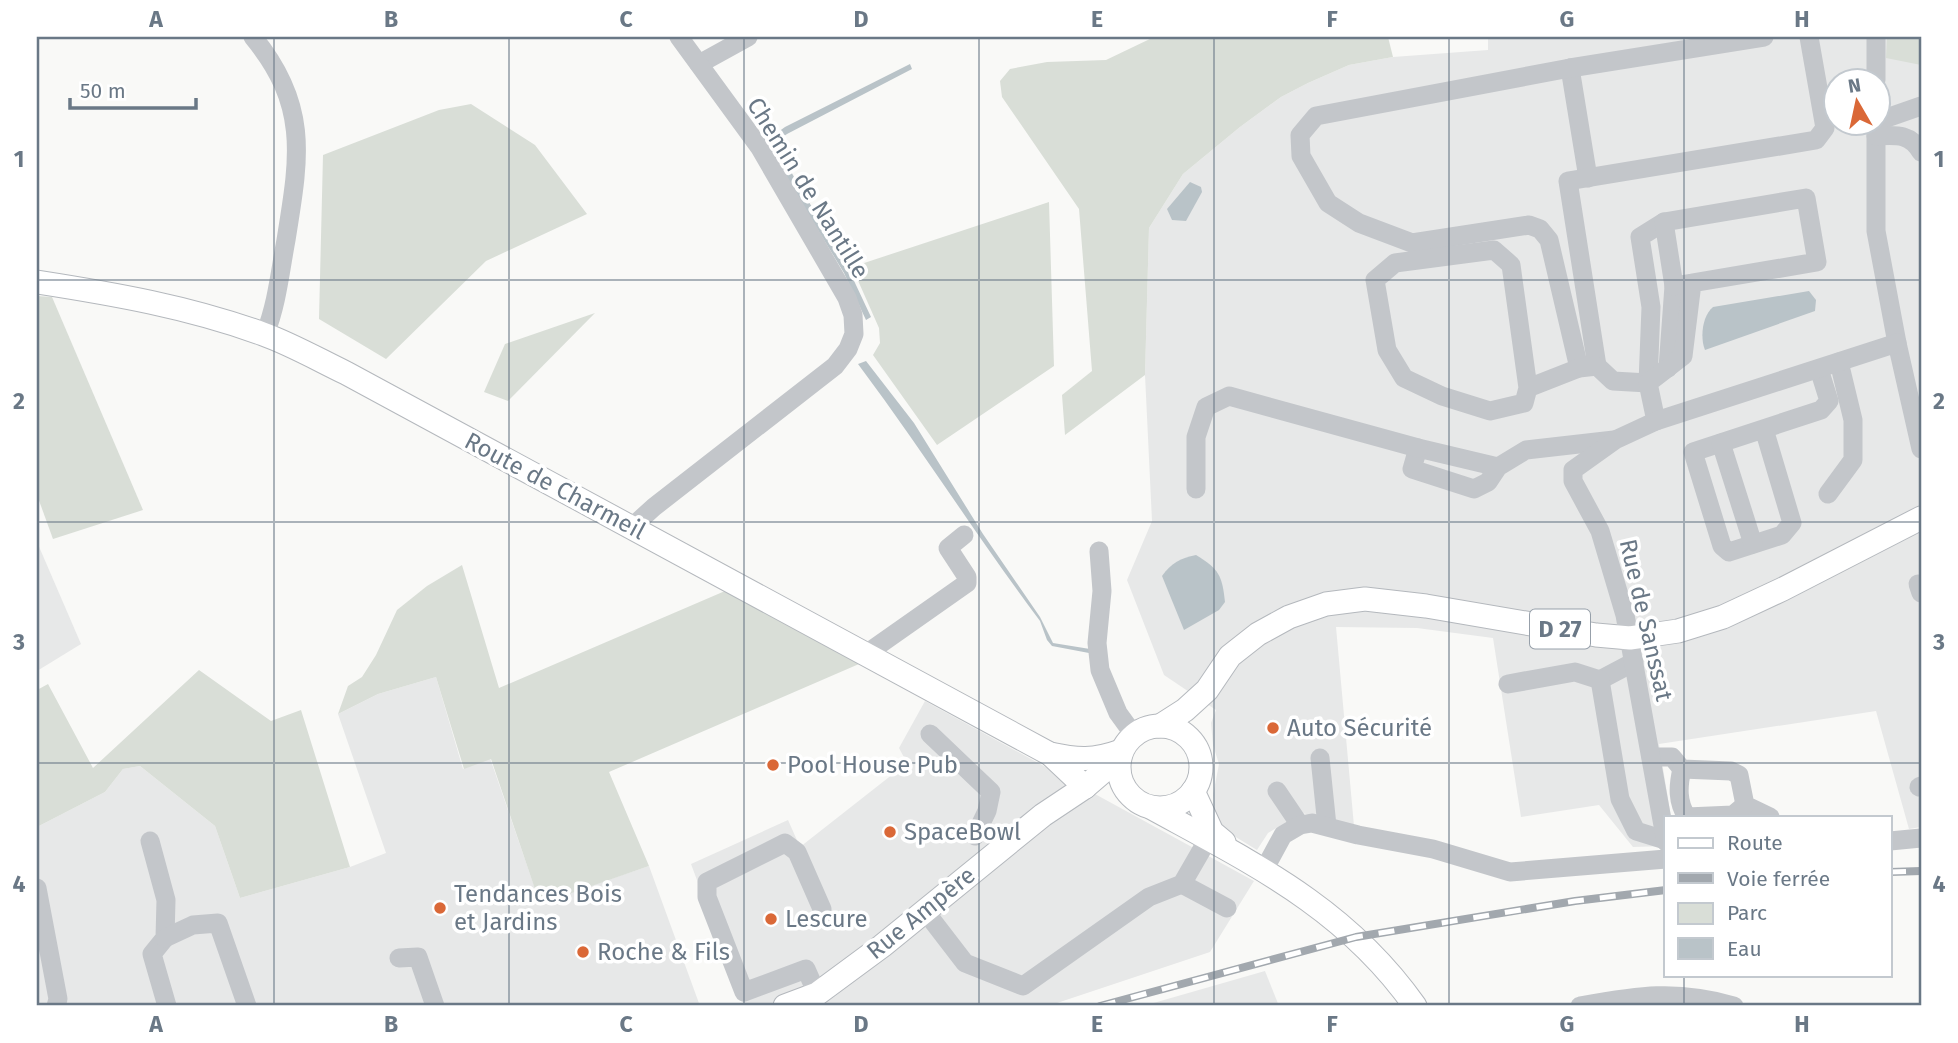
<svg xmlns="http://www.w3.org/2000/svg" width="1958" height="1043" font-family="'Fira Sans',sans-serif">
  <rect width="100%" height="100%" fill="#f9f9f7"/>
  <g fill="#e7e8e8" fill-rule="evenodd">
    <path d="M1488,37H1921V827L1909,829L1876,711L1659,744L1671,817L1666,846L1633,847L1599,805L1521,817L1493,638L1417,628L1336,627L1354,826L1302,813L1268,833L1257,850L1221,828L1215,812L1213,795L1219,764L1213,745L1211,723L1216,710L1164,675L1127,580L1152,521L1145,375L1149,228L1183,174L1240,127L1281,97L1308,83L1349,65L1393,57L1488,50ZM1836,80H1878V122H1836Z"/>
    <polygon points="37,542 81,644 37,671"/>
    <polygon points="436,677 463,769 490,758 540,903 649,866 700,1006 37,1006 37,827 105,792 123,769 140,766 215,826 240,898 350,867 386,853 338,714 378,694"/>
    <polygon points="925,701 1254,881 1210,952 1048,1006 744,1006 691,864 788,820 800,847 907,763 899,748"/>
    <polygon points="1265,971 1279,1006 1143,1006"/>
  </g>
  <g fill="#d9ded7">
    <polygon points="1154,37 1388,37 1393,57 1349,65 1308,83 1281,97 1240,127 1183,174 1149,228 1145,375 1065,435 1062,395 1092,371 1079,209 1002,97 1000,81 1010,69 1047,62 1106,60"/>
    <polygon points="1887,37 1921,37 1921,65 1886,58"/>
    <polygon points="471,104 535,145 587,214 486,261 386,359 319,319 323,155 439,110"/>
    <polygon points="1049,202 1054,366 937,445 873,355 880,343 879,328 852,267"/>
    <polygon points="37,296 52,297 143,510 53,539 37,495"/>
    <polygon points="595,313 508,401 484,392 505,344"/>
    <polygon points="462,565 499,688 725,591 859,664 609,772 649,866 540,904 491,759 464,769 436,677 378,694 338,714 348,686 362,677 376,655 397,610 427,586"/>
    <polygon points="199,670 271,721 301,710 350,867 240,898 215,826 140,766 123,769 105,792 37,827 37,690 48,684 93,768"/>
  </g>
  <g fill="#b9c3c8">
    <polygon points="910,64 912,69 787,134 774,143 848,268 871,317 866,320 844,273 767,146 767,140 785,127"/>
    <polygon points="1190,182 1201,187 1202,192 1186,221 1172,220 1167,209"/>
    <path d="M1809,291L1816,300L1815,311L1705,350C1700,338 1702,316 1713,307Z"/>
    <path d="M866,361L914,423L983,534L1040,617L1053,643L1090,649L1089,653L1052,646L1047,640L1040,621C977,537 921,448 858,364Z"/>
    <path d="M1196,555C1219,569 1222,575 1225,602L1219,610L1184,630L1162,576C1171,563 1181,558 1196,555Z"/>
  </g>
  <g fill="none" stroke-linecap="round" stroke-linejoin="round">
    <g stroke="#b4b8bd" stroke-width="25">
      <g id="major">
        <path d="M37,282C114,294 189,307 263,334C291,344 319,360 346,373L1050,754L1085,787"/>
        <polyline points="1160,726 1185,710 1207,690 1230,656 1258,634 1289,617 1326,604 1365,599 1426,606 1596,635 1630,638 1678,631 1723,617 1783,589 1921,518"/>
        <circle cx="1160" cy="767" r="41"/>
        <path d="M1050,754C1078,760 1093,761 1121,751"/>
        <polyline points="1193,791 1212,832 1224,842"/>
        <path d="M1152,808C1254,864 1346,908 1415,1006"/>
        <polyline points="785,1006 817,994 882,946 1043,815 1085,787 1120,757"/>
      </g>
    </g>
    <g stroke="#c3c6ca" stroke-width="19">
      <path d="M253,37C310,106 299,159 286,240C280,272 277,304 265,334"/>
      <polyline points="1876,37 1876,80"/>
      <polyline points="699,64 748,37"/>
      <polyline points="1570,68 1588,178"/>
      <polyline points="1878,121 1921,106"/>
      <polyline points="1876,122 1876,231 1897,343 1921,449"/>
      <path d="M1876,136C1896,135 1910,133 1921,152"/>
      <polyline points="1597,366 1568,181 1816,140 1825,128 1809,37"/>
      <polyline points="1579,368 1549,240 1540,229 1529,225 1412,243 1359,223 1328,203 1301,156 1300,135 1316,116 1570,68 1764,37"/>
      <polyline points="1668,368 1674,286"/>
      <polyline points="1528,388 1524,403 1490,411 1442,396 1404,378 1387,350 1375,280 1395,263 1494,250 1511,265 1528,388 1579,368 1597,366 1613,381 1648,383 1651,307 1640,237 1664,222"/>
      <polyline points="1656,421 1648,383 1683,356 1692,283 1817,262 1806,198 1664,222 1674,286 1692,283"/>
      <polyline points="1764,429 1792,523 1782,535 1729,552 1722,546 1693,452 1821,410 1829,401 1819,369"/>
      <polyline points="1721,443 1753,544"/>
      <polyline points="1498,467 1418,448 1412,469 1474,489 1488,482 1498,467 1526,450 1614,440"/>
      <polyline points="1196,489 1196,437 1206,407 1229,396 1418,448"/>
      <polyline points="1828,494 1853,460 1853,420 1839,362"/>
      <polyline points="632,527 654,507 835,366 848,349 854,334 853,315 847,298 760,148 679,37"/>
      <polyline points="1099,551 1102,591 1097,643 1100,670 1118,713 1134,735"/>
      <polyline points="1918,584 1921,593"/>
      <polyline points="866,654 967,583 967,577 948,548 964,535"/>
      <polyline points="1600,680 1634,662"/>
      <polyline points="1508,684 1575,672 1600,680 1620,799 1636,831 1665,840"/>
      <polyline points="930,734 991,792 987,811 975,836"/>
      <polyline points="1651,757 1672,757 1682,769 1731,771 1739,775 1745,805 1770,817"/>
      <polyline points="1320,758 1327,826"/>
      <path d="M1682,769C1678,786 1677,802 1687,817L1733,815L1745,805"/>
      <polyline points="1919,787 1921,786"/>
      <polyline points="1277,791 1300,825"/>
      <polyline points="150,841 166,900 165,938 152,954 167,1006"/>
      <polyline points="1890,841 1921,838"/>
      <polyline points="1666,842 1625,615 1600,531 1573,481 1573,470 1615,440 1656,421 1897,343"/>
      <polyline points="1264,870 1283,835 1300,825 1312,823 1358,835 1433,849 1510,872 1666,859"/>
      <polyline points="1182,884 1227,908"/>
      <polyline points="37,888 58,999 56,1006"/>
      <polyline points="925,911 965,963 1023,986 1149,897 1182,884 1212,832"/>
      <polyline points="165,938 193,925 218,923 247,1006"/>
      <polyline points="399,958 418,957 435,1006"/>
      <polyline points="817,994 806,969 744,992 707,897 707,882 785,843 797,852 822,909"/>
      <path d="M1580,1006C1637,996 1676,989 1734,1006"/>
    </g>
    <use href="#major" stroke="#fff" stroke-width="23"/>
    <g stroke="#a2a8ae" stroke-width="8">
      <g id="rail">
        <polyline points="1890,872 1921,871"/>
        <polyline points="1100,1006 1356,937 1575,901 1666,890"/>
      </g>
    </g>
    <use href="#rail" stroke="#fff" stroke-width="5" stroke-dasharray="16" stroke-linecap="butt"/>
  </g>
  <path fill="none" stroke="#6a7886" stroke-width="2" stroke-opacity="0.55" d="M274,37V1006M509,37V1006M744,37V1006M979,37V1006M1214,37V1006M1449,37V1006M1684,37V817M37,280H1921M37,522H1921M37,763H1921M1684,975V1006"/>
  <g fill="#da6837" stroke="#fff" stroke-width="2.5">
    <circle cx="1273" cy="728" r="7"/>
    <circle cx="773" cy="765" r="7"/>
    <circle cx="890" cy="832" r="7"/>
    <circle cx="440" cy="908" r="7"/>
    <circle cx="771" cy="919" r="7"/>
    <circle cx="583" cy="952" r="7"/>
  </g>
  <g text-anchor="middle" stroke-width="7" stroke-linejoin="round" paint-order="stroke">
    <rect fill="#fff" stroke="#97a0aa" stroke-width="2" x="1530" y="609.5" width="60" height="39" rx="5"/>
    <g font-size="23" font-weight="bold" fill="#6a7886">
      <text x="1560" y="637">D 27</text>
    </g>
    <g font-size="24" fill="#6a7886" stroke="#fff">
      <text transform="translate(808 188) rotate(58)" y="8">Chemin de Nantille</text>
      <text transform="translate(555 486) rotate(28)" y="8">Route de Charmeil</text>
      <text transform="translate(1646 620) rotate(77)" y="8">Rue de Sanssat</text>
      <text transform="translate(921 913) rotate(-39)" y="8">Rue Ampère</text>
    </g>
    <g font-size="24" fill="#6a7886" stroke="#fff" text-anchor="start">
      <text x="1287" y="736">Auto Sécurité</text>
      <text x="787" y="773">Pool House Pub</text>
      <text x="904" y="840">SpaceBowl</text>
      <text x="454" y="902">Tendances Bois<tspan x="454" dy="28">et Jardins</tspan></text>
      <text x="785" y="927">Lescure</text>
      <text x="597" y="960">Roche &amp; Fils</text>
    </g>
  </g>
  <rect width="1958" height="1043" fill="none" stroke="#ffffff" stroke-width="77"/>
  <rect x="1664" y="816" width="228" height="161" fill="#ffffff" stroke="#c3c9cf" stroke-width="2"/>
  <rect x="1678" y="838" width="35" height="10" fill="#ffffff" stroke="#c3c9cf" stroke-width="2"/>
  <text x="1727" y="850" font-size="21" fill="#6a7886">Route</text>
  <rect x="1678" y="873" width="35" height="10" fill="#a2a8ae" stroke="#c3c9cf" stroke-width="2"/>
  <text x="1727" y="886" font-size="21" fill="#6a7886">Voie ferrée</text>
  <rect x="1678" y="903" width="35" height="21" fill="#d9ded7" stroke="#c3c9cf" stroke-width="2"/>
  <text x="1727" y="920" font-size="21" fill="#6a7886">Parc</text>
  <rect x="1678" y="938" width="35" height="21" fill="#b9c3c8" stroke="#c3c9cf" stroke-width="2"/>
  <text x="1727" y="956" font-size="21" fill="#6a7886">Eau</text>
  <g transform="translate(1857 102) rotate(351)"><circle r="33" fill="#ffffff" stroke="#c3c9cf" stroke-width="2"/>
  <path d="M0-5L12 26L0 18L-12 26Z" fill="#da6837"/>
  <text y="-10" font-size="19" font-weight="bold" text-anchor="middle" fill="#6a7886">N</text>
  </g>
  <path d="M70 98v10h126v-10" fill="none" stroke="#6a7886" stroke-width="3.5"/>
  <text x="80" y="98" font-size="21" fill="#6a7886" stroke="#ffffff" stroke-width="5" paint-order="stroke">50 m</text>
  <rect x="38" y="38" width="1882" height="966" fill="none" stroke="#6a7886" stroke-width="2.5"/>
  <g font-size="23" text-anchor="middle" font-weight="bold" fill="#6a7886">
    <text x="156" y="27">A</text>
    <text x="391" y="27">B</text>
    <text x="626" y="27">C</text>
    <text x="861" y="27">D</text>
    <text x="1097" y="27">E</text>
    <text x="1332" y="27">F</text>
    <text x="1567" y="27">G</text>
    <text x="1802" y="27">H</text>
    <text x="19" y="167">1</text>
    <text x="1939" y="167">1</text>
    <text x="19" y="409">2</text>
    <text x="1939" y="409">2</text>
    <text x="19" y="650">3</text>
    <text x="1939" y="650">3</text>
    <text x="19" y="892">4</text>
    <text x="1939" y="892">4</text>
    <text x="156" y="1032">A</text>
    <text x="391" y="1032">B</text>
    <text x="626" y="1032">C</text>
    <text x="861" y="1032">D</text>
    <text x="1097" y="1032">E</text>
    <text x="1332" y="1032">F</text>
    <text x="1567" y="1032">G</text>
    <text x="1802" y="1032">H</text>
  </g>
</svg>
